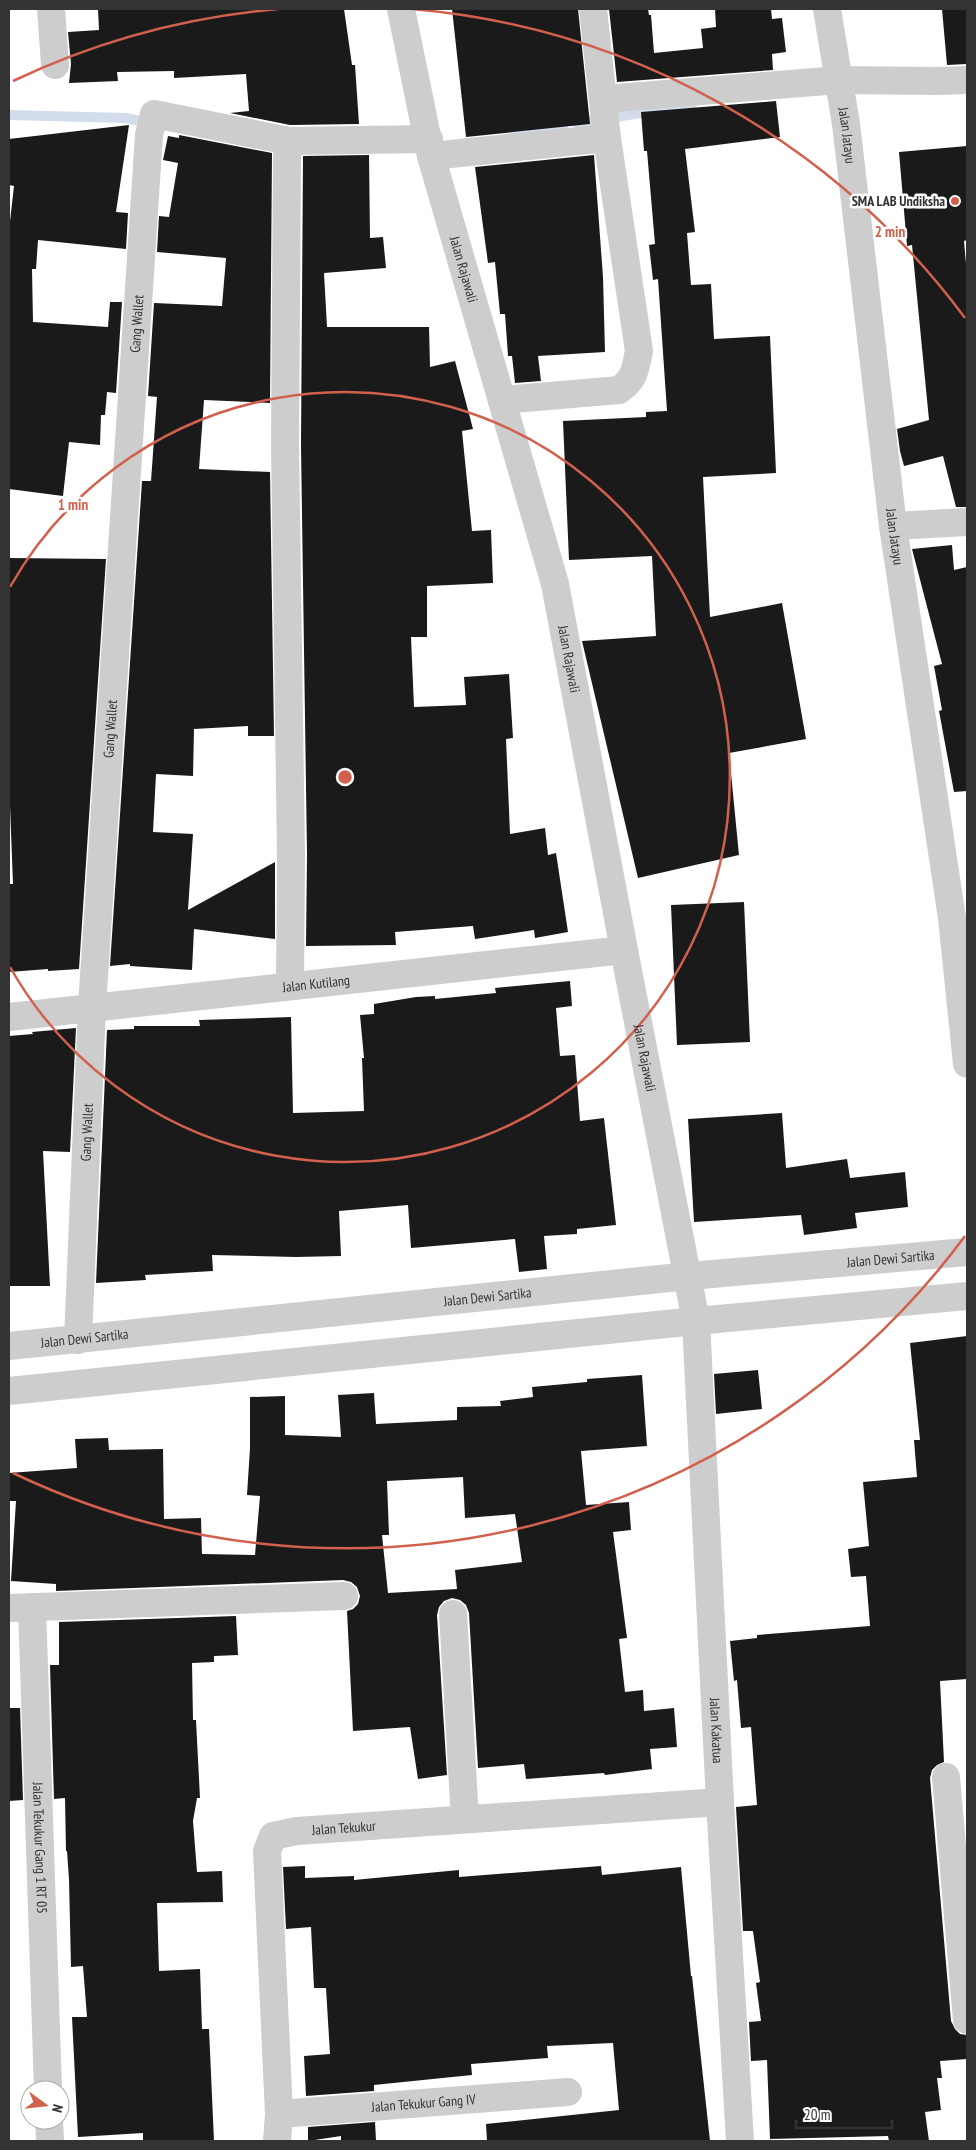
<svg xmlns="http://www.w3.org/2000/svg" width="976" height="2150" font-family="'PT Sans Narrow',sans-serif">
  <rect width="100%" height="100%" fill="#fff"/>
  <g fill="none" stroke-linecap="round" stroke-linejoin="round">
    <g stroke="#d2dcea" stroke-width="10">
      <polyline points="9,115 125,118 150,123"/>
      <polyline points="577,123 691,105"/>
      <polyline points="513,135 563,126"/>
    </g>
  </g>
  <g fill="#1a1a1a" fill-rule="evenodd">
    <polygon points="98,9 344,9 352,65 355,65 359,124 290,125 230,113 249,111 246,74 174,78 174,71 117,72 118,81 69,83 71,64 68,32 99,30"/>
    <polygon points="452,9 578,9 590,124 466,137"/>
    <polygon points="609,9 648,9 649,15 651,15 654,53 703,48 701,29 716,27 715,9 771,9 772,19 782,18 786,52 772,54 773,70 617,82"/>
    <polygon points="942,9 967,9 967,64 947,65"/>
    <polygon points="776,101 780,137 685,149 695,232 687,233 691,285 711,284 714,339 770,336 776,473 703,477 710,617 782,603 806,739 729,753 739,855 638,878 582,641 656,636 652,556 569,560 563,421 646,417 646,412 667,411 658,279 653,280 649,245 655,244 647,151 644,151 641,112"/>
    <polygon points="129,125 116,212 128,213 126,249 38,240 36,269 32,269 33,322 108,327 110,302 122,302 116,393 107,392 105,415 101,415 100,445 69,442 63,496 9,489 9,230 14,186 9,185 9,139"/>
    <polygon points="179,135 272,153 270,403 204,400 199,469 270,472 274,736 248,736 248,726 194,729 193,776 156,774 153,832 193,834 188,910 275,862 275,939 194,929 192,970 130,966 130,964 110,966 142,481 151,481 157,397 148,396 154,303 222,306 226,258 157,252 159,216 169,217 178,163 163,160 168,136 179,138"/>
    <polygon points="967,146 967,240 964,241 967,275 967,507 956,507 943,456 904,466 900,451 897,429 929,420 912,245 907,246 899,152"/>
    <polygon points="369,155 370,238 383,237 386,268 324,273 327,327 429,327 430,367 455,361 473,429 462,431 472,531 491,530 493,583 427,586 427,637 411,637 414,707 466,705 464,677 509,674 513,738 506,739 510,834 545,828 548,855 556,853 568,932 535,938 534,930 475,939 473,926 395,932 396,945 306,946 307,854 301,446 303,158 303,156"/>
    <polygon points="594,155 603,277 605,352 538,356 541,381 515,383 512,356 508,356 505,314 500,314 495,262 488,263 475,167"/>
    <polygon points="952,545 954,570 967,567 967,791 954,792 939,711 942,710 934,666 942,664 912,549"/>
    <polygon points="9,558 106,559 79,969 48,971 48,969 9,972 9,884 13,884 9,780"/>
    <polygon points="744,902 750,1042 677,1045 671,905"/>
    <polygon points="570,981 572,1006 556,1008 560,1056 575,1055 580,1121 604,1118 616,1225 577,1229 577,1234 544,1236 547,1269 519,1272 515,1239 411,1248 408,1205 339,1211 341,1256 296,1257 212,1255 213,1271 145,1275 146,1280 96,1283 107,1030 134,1029 134,1026 200,1026 199,1020 291,1017 293,1113 364,1111 362,1058 364,1058 360,1015 374,1014 374,1004 416,997 435,996 435,999 496,993 495,988"/>
    <polygon points="76,1028 70,1152 43,1151 50,1286 9,1286 9,1036 33,1034 32,1032"/>
    <polygon points="782,1113 786,1168 847,1159 850,1178 905,1172 908,1207 855,1213 857,1228 804,1235 801,1215 694,1222 688,1119"/>
    <polygon points="967,1336 967,1679 940,1681 944,1762 937,1765 932,1770 930,1778 951,2021 955,2029 960,2034 967,2035 967,2059 940,2061 942,2078 937,2078 941,2110 925,2112 929,2141 889,2141 888,2136 770,2139 767,2060 751,2061 749,2022 761,2021 756,1983 760,1982 753,1931 743,1931 736,1807 757,1805 751,1727 741,1728 737,1680 734,1681 730,1641 757,1638 757,1635 870,1626 866,1576 851,1577 848,1549 869,1546 863,1482 917,1477 914,1440 920,1440 910,1343"/>
    <polygon points="758,1370 762,1409 716,1414 714,1374"/>
    <path d="M642,1375L647,1446L581,1451L586,1505L629,1502L631,1530L613,1532L627,1638L619,1639L625,1692L643,1690L644,1711L674,1708L677,1747L650,1749L652,1769L605,1775L604,1773L526,1779L524,1764L478,1768L469,1613L466,1605L460,1600L452,1598L444,1601L439,1607L437,1615L447,1775L418,1779L410,1727L353,1731L347,1611L353,1609L358,1604L360,1596L357,1587L351,1582L343,1580L56,1591V1584L11,1581L16,1501H9V1473L77,1468L75,1439L108,1438L109,1450L163,1449L164,1519L201,1518L202,1554L255,1555L260,1496L247,1495L250,1448V1397L285,1396V1435L341,1437L338,1395L374,1393L376,1424L457,1420V1407L501,1406L500,1401L533,1397L532,1387L587,1382V1379ZM463,1477L465,1518L515,1514L522,1562L455,1570L457,1589L388,1593L382,1535H389L387,1481Z"/>
    <polygon points="236,1616 238,1655 214,1656 214,1662 192,1663 193,1720 196,1720 200,1798 197,1798 193,1821 197,1872 222,1871 223,1902 157,1903 159,1971 200,1969 202,2029 209,2029 214,2141 143,2141 143,2133 78,2137 72,2017 87,2017 83,1966 71,1967 69,1879 67,1851 66,1851 65,1798 54,1799 50,1665 59,1665 59,1622"/>
    <polygon points="9,1708 20,1708 23,1800 9,1801"/>
    <polygon points="305,1866 305,1878 354,1876 354,1880 459,1870 459,1877 601,1866 602,1875 681,1867 691,1976 692,1976 710,2141 487,2141 486,2124 619,2110 613,2043 547,2046 548,2058 471,2064 472,2075 374,2085 374,2091 306,2096 304,2056 330,2054 326,1988 314,1988 311,1927 286,1929 283,1867"/>
    <polygon points="375,2122 376,2140 341,2141 341,2136 308,2141 308,2127"/>
  </g>
  <g fill="none" stroke-linecap="round" stroke-linejoin="round">
    <g stroke="#cdcdcd" stroke-width="28">
      <polyline points="51,9 55,65"/>
      <path id="s1" d="M401,9L431,156L555,584L624,950L696,1321L720,1802L740,2141"/>
      <path id="s2" d="M827,9L846,124L893,526L952,918L967,1064"/>
      <polyline points="604,99 839,80 937,81 967,80"/>
      <polyline points="289,141 287,157 285,446 291,854 290,986"/>
      <polyline points="431,156 607,138"/>
      <path d="M502,400L619,390C635,379 635,370 639,351L607,138L593,9"/>
      <polyline points="893,526 967,522"/>
      <path id="s3" d="M9,1017L624,950"/>
      <path id="s4" d="M78,1340L92,1007L149,135L154,114L289,141L429,139"/>
      <path id="s5" d="M9,1346L689,1276L967,1252"/>
      <polyline points="9,1391 696,1321 967,1296"/>
      <path id="s6" d="M32,1607L48,2090"/>
      <polyline points="9,1608 344,1596"/>
      <polyline points="453,1614 465,1819"/>
      <polyline points="946,1777 967,2020"/>
      <path id="s7" d="M279,2114L568,2092"/>
      <polyline points="49,2120 50,2141"/>
      <path id="s8" d="M277,2141L279,2114L267,1851L273,1836L297,1831L720,1802"/>
    </g>
  </g>
  <g fill="none" stroke="#d1604d" stroke-width="2.5">
    <path d="M10 587A385 385 0 1 1 10 967"/>
    <path d="M965 1236A771 771 0 0 1 13 1473M13 81A771 771 0 0 1 278 9M412 9A771 771 0 0 1 965 318"/>
  </g>
  <circle fill="#d1604d" stroke="#fff" stroke-width="2" cx="955" cy="201" r="5"/>
  <g text-anchor="middle" stroke-width="5" stroke-linejoin="round" paint-order="stroke">
    <g font-size="14" fill="#333" stroke="#fff">
      <text dy="5" stroke="none"><textPath href="#s2" startOffset="128">Jalan Jatayu</textPath></text>
      <text dy="5" stroke="none"><textPath href="#s1" startOffset="268">Jalan Rajawali</textPath></text>
      <text dy="5" stroke="none"><textPath href="#s4" startOffset="1018">Gang Wallet</textPath></text>
      <text dy="5" stroke="none"><textPath href="#s2" startOffset="532">Jalan Jatayu</textPath></text>
      <text dy="5" stroke="none"><textPath href="#s1" startOffset="672">Jalan Rajawali</textPath></text>
      <text dy="5" stroke="none"><textPath href="#s4" startOffset="612">Gang Wallet</textPath></text>
      <text dy="5" stroke="none"><textPath href="#s3" startOffset="309">Jalan Kutilang</textPath></text>
      <text dy="5" stroke="none"><textPath href="#s1" startOffset="1078">Jalan Rajawali</textPath></text>
      <text dy="5" stroke="none"><textPath href="#s4" startOffset="208">Gang Wallet</textPath></text>
      <text dy="5" stroke="none"><textPath href="#s5" startOffset="886">Jalan Dewi Sartika</textPath></text>
      <text dy="5" stroke="none"><textPath href="#s5" startOffset="481">Jalan Dewi Sartika</textPath></text>
      <text dy="5" stroke="none"><textPath href="#s5" startOffset="76">Jalan Dewi Sartika</textPath></text>
      <text dy="5" stroke="none"><textPath href="#s1" startOffset="1756">Jalan Kakatua</textPath></text>
      <text dy="5" stroke="none"><textPath href="#s8" startOffset="378">Jalan Tekukur</textPath></text>
      <text dy="5" stroke="none"><textPath href="#s6" startOffset="241">Jalan Tekukur Gang 1 RT 05</textPath></text>
      <text dy="5" stroke="none"><textPath href="#s7" startOffset="145">Jalan Tekukur Gang IV</textPath></text>
    </g>
    <g font-size="14" font-weight="bold" fill="#333" stroke="#fff" text-anchor="end">
      <text x="945" y="206">SMA LAB Undiksha</text>
    </g>
  </g>
  <circle cx="345" cy="777" r="8" fill="#d1604d" stroke="#fff" stroke-width="2.5"/>
  <g font-size="15" text-anchor="middle" font-weight="bold" fill="#d1604d" stroke="#fff" stroke-width="5" stroke-linejoin="round" paint-order="stroke">
    <text x="890" y="237">2 min</text>
    <text x="73" y="510">1 min</text>
  </g>
  <rect width="976" height="2150" fill="none" stroke="#333333" stroke-width="20"/>
  <g transform="translate(45 2105) rotate(105)"><circle r="24" fill="#ffffff" stroke="#adadad"/>
  <path d="M0-4L9 19L0 12L-9 19Z" fill="#d1604d"/>
  <text y="-8" font-size="14" font-weight="bold" text-anchor="middle" fill="#333333">N</text>
  </g>
  <path d="M796 2120v8h96v-8" fill="none" stroke="#333333" stroke-width="2.5"/>
  <text x="804" y="2120" font-size="15" fill="#333333" stroke="#ffffff" stroke-width="4" paint-order="stroke">20 m</text>
</svg>
